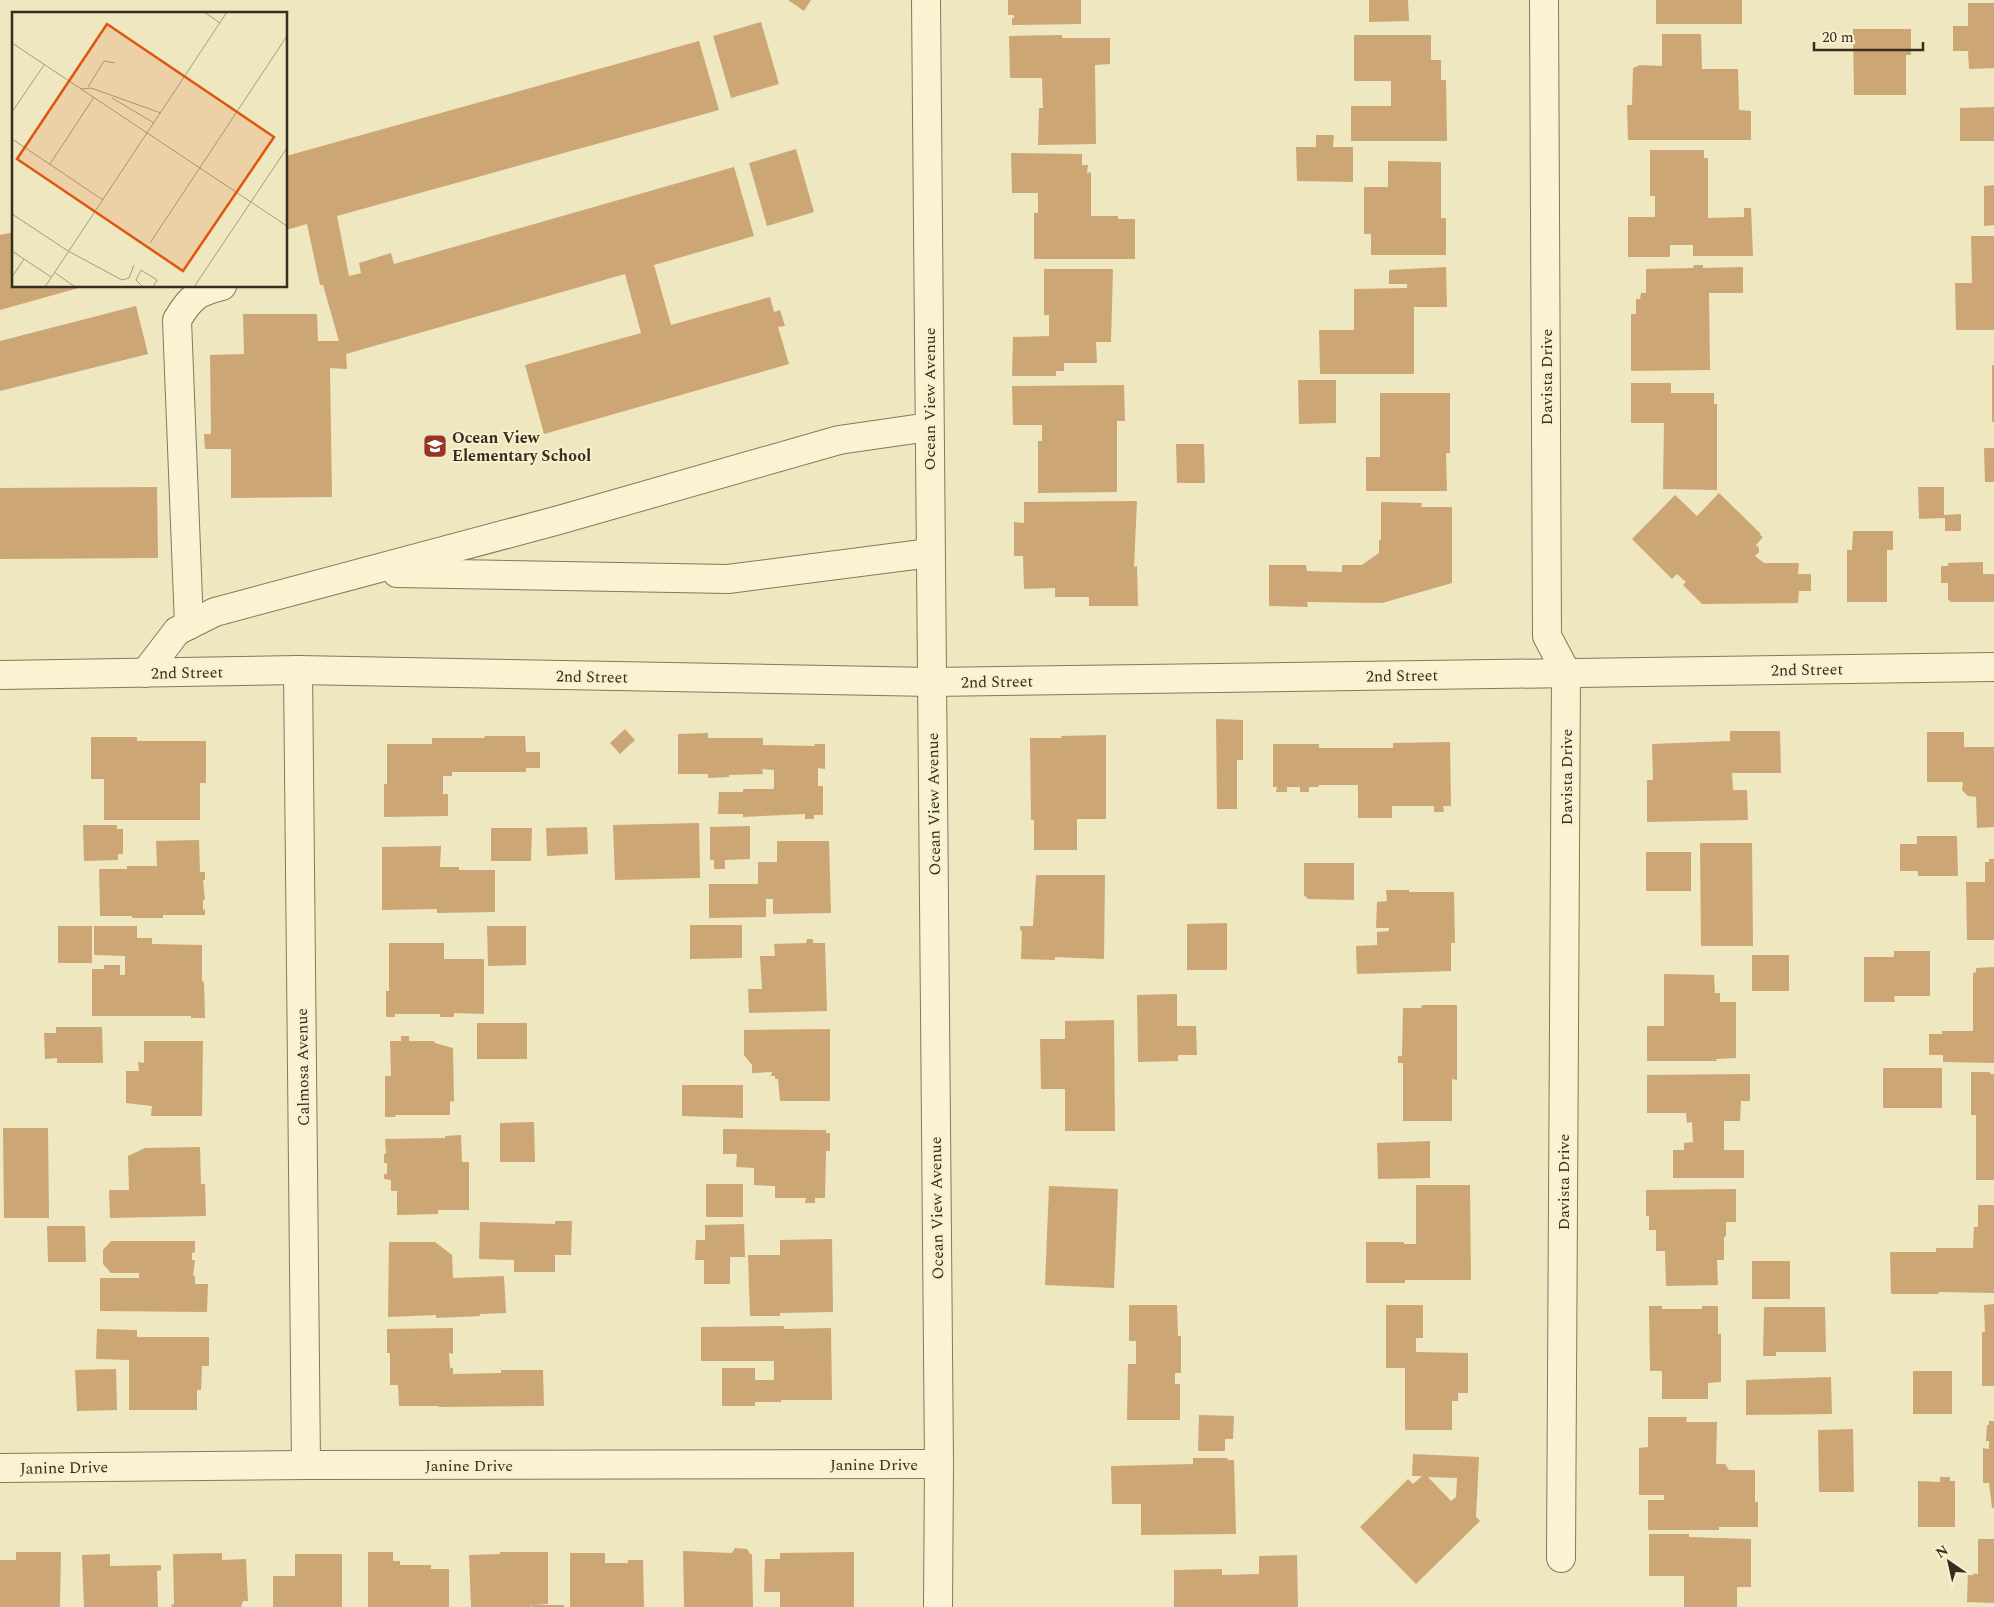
<svg xmlns="http://www.w3.org/2000/svg" width="1994" height="1607" font-family="Spectral,serif">
  <rect width="100%" height="100%" fill="#eee7c0"/>
  <g fill="#cda675" fill-rule="evenodd">
    <polygon points="788,0 811,0 804,11"/>
    <polygon points="1008,0 1081,0 1081,24 1012,25 1012,18 1014,18 1014,15 1008,15"/>
    <polygon points="1369,0 1408,0 1409,21 1369,22"/>
    <rect x="1656" y="0" width="86" height="24"/>
    <polygon points="1968,3 1994,3 1994,68 1969,69 1968,51 1953,51 1953,26 1968,26"/>
    <polygon points="761,22 779,84 731,98 713,36"/>
    <polygon points="1853,29 1911,29 1911,55 1906,55 1906,95 1854,95"/>
    <polygon points="1662,34 1701,34 1702,69 1738,69 1739,110 1751,111 1751,140 1628,140 1627,105 1632,105 1633,68 1640,65 1662,66"/>
    <polygon points="1062,35 1062,38 1110,38 1110,64 1095,65 1096,144 1038,145 1039,108 1043,108 1042,78 1010,78 1009,36"/>
    <polygon points="1354,35 1431,35 1431,60 1441,60 1441,80 1446,80 1447,141 1351,141 1351,106 1391,106 1391,81 1354,81"/>
    <polygon points="699,41 719,110 337,216 349,276 361,273 359,263 391,253 394,264 734,167 754,236 654,265 671,325 770,297 774,312 780,310 785,326 778,327 789,364 544,434 525,365 641,333 625,274 346,354 347,369 330,368 332,497 231,498 231,449 205,449 204,434 211,434 210,355 244,354 243,314 317,314 318,341 339,341 323,285 320,285 307,224 286,230 286,156"/>
    <polygon points="1994,107 1994,141 1960,141 1960,108"/>
    <polygon points="1316,135 1334,135 1333,147 1353,147 1353,182 1297,181 1296,147 1316,147"/>
    <polygon points="796,149 814,212 767,226 749,163"/>
    <polygon points="1650,150 1704,150 1704,158 1708,158 1708,218 1744,217 1744,208 1751,208 1753,256 1693,256 1693,245 1670,245 1670,257 1628,257 1628,217 1655,217 1655,196 1650,196"/>
    <polygon points="1011,153 1082,154 1082,165 1088,165 1087,173 1091,172 1091,216 1118,216 1118,219 1135,219 1135,259 1034,259 1034,213 1038,213 1038,193 1012,193"/>
    <polygon points="1388,161 1441,162 1441,218 1446,218 1446,255 1371,255 1371,234 1364,234 1364,187 1388,187"/>
    <polygon points="1994,185 1994,225 1984,226 1984,186"/>
    <polygon points="14,232 14,286 82,287 0,310 0,235"/>
    <polygon points="1971,236 1994,236 1994,330 1956,330 1955,283 1972,283"/>
    <polygon points="1694,265 1703,265 1703,268 1743,267 1743,293 1709,293 1710,370 1631,371 1631,314 1636,314 1636,299 1640,299 1641,293 1646,293 1646,269 1693,268"/>
    <polygon points="1446,267 1447,307 1414,307 1414,374 1320,374 1319,330 1354,330 1354,289 1407,288 1407,284 1389,284 1389,270"/>
    <polygon points="1044,269 1113,269 1111,342 1096,342 1097,363 1064,363 1064,371 1056,371 1056,376 1012,376 1013,337 1049,336 1049,315 1044,315"/>
    <polygon points="136,306 148,354 0,391 0,341"/>
    <rect x="1992" y="365" width="2" height="57"/>
    <polygon points="1298,380 1336,380 1336,423 1299,424"/>
    <polygon points="1631,383 1671,383 1671,393 1714,393 1714,404 1717,404 1717,490 1663,489 1664,423 1631,423"/>
    <polygon points="1124,385 1125,421 1117,421 1117,492 1038,493 1038,441 1042,441 1042,425 1013,425 1012,386"/>
    <polygon points="1380,393 1450,393 1450,453 1446,453 1447,491 1366,491 1366,457 1380,457"/>
    <polygon points="1176,444 1204,444 1205,483 1177,483"/>
    <polygon points="1984,448 1994,448 1994,482 1985,482"/>
    <polygon points="157,487 158,558 0,559 0,488"/>
    <polygon points="1918,487 1944,487 1944,515 1961,514 1961,531 1945,531 1945,518 1919,519"/>
    <polygon points="1719,493 1761,534 1760,535 1763,537 1756,545 1759,548 1759,552 1755,556 1764,563 1799,563 1798,574 1811,574 1811,591 1799,591 1798,603 1702,604 1683,585 1686,582 1677,574 1672,579 1632,539 1675,495 1697,516"/>
    <polygon points="1137,501 1134,567 1137,566 1138,606 1089,606 1089,597 1055,597 1055,588 1024,589 1023,556 1014,556 1014,522 1024,523 1024,502"/>
    <polygon points="1381,502 1422,503 1421,507 1452,507 1452,583 1382,603 1307,602 1308,607 1269,606 1269,565 1306,565 1307,571 1342,572 1342,565 1362,565 1379,553 1379,540 1381,540"/>
    <polygon points="1853,531 1893,531 1893,550 1887,550 1887,602 1847,602 1847,550 1852,550"/>
    <polygon points="1983,562 1983,574 1994,574 1994,602 1951,602 1948,599 1948,583 1941,583 1941,566 1948,566 1948,563"/>
    <polygon points="1216,719 1243,720 1243,760 1237,760 1237,809 1217,809"/>
    <polygon points="625,729 635,740 620,754 610,743"/>
    <polygon points="1730,731 1780,731 1781,773 1732,773 1733,790 1747,790 1748,820 1647,822 1647,780 1653,780 1652,744 1730,741"/>
    <polygon points="1927,732 1964,732 1964,747 1994,747 1994,827 1977,828 1976,797 1968,796 1962,790 1963,782 1927,782"/>
    <polygon points="708,733 708,738 763,738 763,745 815,746 814,744 825,744 825,769 818,768 818,786 823,786 823,815 814,815 814,819 805,819 805,814 743,817 743,814 718,814 719,792 743,792 743,789 774,789 774,770 762,769 763,774 729,775 729,777 708,778 708,774 678,774 678,734"/>
    <polygon points="1106,735 1106,819 1077,819 1077,850 1034,850 1034,820 1031,820 1030,738 1062,738 1061,736"/>
    <polygon points="485,736 525,736 526,752 540,752 540,768 526,768 526,772 452,772 452,776 443,776 443,794 448,794 448,816 384,817 384,784 387,784 387,744 432,744 432,738 484,738"/>
    <polygon points="91,737 137,737 137,741 206,741 206,783 200,783 200,820 104,820 104,779 91,779"/>
    <polygon points="1450,742 1451,806 1443,806 1444,812 1434,812 1434,806 1392,806 1392,818 1358,818 1358,785 1319,785 1318,787 1309,787 1309,792 1300,792 1300,787 1287,787 1287,792 1276,792 1277,787 1273,787 1273,744 1319,744 1319,748 1393,748 1393,743"/>
    <polygon points="699,823 700,878 615,880 613,825"/>
    <polygon points="83,825 117,825 117,829 123,829 123,854 118,854 118,860 84,861"/>
    <polygon points="750,826 750,859 725,860 725,869 714,869 714,860 710,860 710,827"/>
    <polygon points="587,827 588,854 547,856 546,828"/>
    <polygon points="491,828 532,828 531,861 491,861"/>
    <polygon points="1917,836 1957,836 1958,876 1918,876 1918,871 1900,871 1900,844 1917,844"/>
    <polygon points="199,840 200,872 205,872 205,880 203,880 205,900 203,900 203,910 205,909 205,915 163,915 163,918 132,918 132,916 100,916 99,869 127,869 127,866 157,866 156,841"/>
    <polygon points="777,841 829,841 831,913 773,914 773,899 766,899 766,917 709,918 709,884 758,884 758,862 777,862"/>
    <polygon points="1700,843 1752,843 1753,946 1701,946"/>
    <polygon points="441,846 440,867 459,867 459,870 495,870 495,912 437,913 437,909 382,910 382,847"/>
    <rect x="1646" y="852" width="45" height="39"/>
    <polygon points="1989,859 1994,859 1994,940 1967,940 1966,882 1985,882 1985,862 1989,862"/>
    <polygon points="1304,863 1354,863 1354,900 1307,899 1307,897 1304,896"/>
    <polygon points="1036,875 1105,875 1104,959 1055,957 1055,960 1021,959 1022,931 1020,930 1020,926 1033,926"/>
    <polygon points="1386,890 1409,890 1409,892 1454,892 1455,943 1451,943 1451,971 1357,974 1356,946 1377,945 1377,932 1389,931 1389,928 1376,928 1377,902 1387,901"/>
    <polygon points="1227,923 1227,970 1187,970 1187,924"/>
    <polygon points="690,925 742,925 742,958 690,959"/>
    <rect x="58" y="926" width="34" height="37"/>
    <polygon points="94,926 137,926 137,938 152,938 152,944 202,945 202,981 204,982 205,1018 191,1018 191,1016 92,1016 92,969 104,969 104,965 120,965 120,975 125,975 125,956 94,955"/>
    <polygon points="487,926 526,926 526,965 488,966"/>
    <polygon points="807,939 813,939 813,943 825,943 827,1011 749,1013 748,989 762,989 760,956 775,956 774,944 806,943"/>
    <polygon points="389,943 444,943 444,959 484,959 484,1014 454,1013 454,1017 440,1017 440,1014 395,1014 395,1017 386,1017 386,991 389,991"/>
    <polygon points="1894,951 1930,951 1930,996 1894,996 1895,1002 1864,1002 1864,957 1894,957"/>
    <rect x="1752" y="955" width="37" height="36"/>
    <polygon points="1994,967 1994,1063 1943,1062 1943,1055 1929,1055 1929,1034 1942,1034 1942,1031 1973,1031 1973,973 1976,972 1976,968"/>
    <polygon points="1664,974 1714,975 1715,993 1720,993 1720,1002 1736,1002 1736,1058 1716,1059 1717,1061 1647,1061 1647,1026 1664,1026"/>
    <polygon points="1177,994 1177,1026 1196,1026 1197,1055 1178,1055 1178,1061 1138,1062 1137,995"/>
    <polygon points="1422,1005 1457,1005 1457,1080 1452,1079 1452,1121 1403,1121 1403,1063 1398,1063 1398,1056 1402,1056 1403,1008 1421,1008"/>
    <polygon points="1114,1020 1115,1131 1065,1131 1065,1089 1041,1089 1040,1039 1065,1039 1065,1021"/>
    <rect x="477" y="1023" width="50" height="36"/>
    <polygon points="56,1027 102,1027 103,1063 57,1063 57,1058 45,1059 44,1033 56,1033"/>
    <polygon points="830,1029 830,1101 780,1101 778,1079 775,1079 775,1076 771,1076 772,1072 752,1073 752,1065 744,1055 744,1030"/>
    <polygon points="401,1036 409,1036 409,1041 434,1041 435,1043 453,1048 454,1102 450,1101 450,1115 395,1115 396,1117 385,1117 385,1076 391,1076 390,1041 401,1041"/>
    <polygon points="144,1041 203,1041 202,1116 151,1116 152,1106 126,1103 126,1071 139,1071 138,1062 144,1063"/>
    <rect x="1883" y="1068" width="59" height="40"/>
    <polygon points="1971,1072 1990,1072 1990,1074 1994,1074 1994,1180 1976,1180 1976,1115 1971,1115"/>
    <polygon points="1750,1074 1750,1101 1741,1101 1740,1121 1724,1121 1724,1150 1744,1150 1744,1178 1673,1178 1673,1150 1684,1150 1684,1143 1693,1142 1692,1122 1687,1123 1686,1113 1647,1113 1647,1075"/>
    <polygon points="682,1085 743,1085 743,1118 682,1116"/>
    <polygon points="534,1122 535,1162 500,1162 500,1123"/>
    <polygon points="3,1128 48,1128 49,1218 4,1218"/>
    <polygon points="723,1129 826,1130 826,1133 830,1133 830,1151 826,1151 825,1198 815,1198 815,1203 805,1203 806,1198 775,1198 775,1186 754,1185 754,1168 736,1167 737,1154 723,1154"/>
    <polygon points="461,1135 462,1162 469,1162 469,1210 438,1210 438,1214 397,1215 397,1191 391,1191 391,1180 384,1179 384,1174 387,1174 387,1163 384,1163 384,1154 386,1154 385,1139 445,1138 445,1136"/>
    <polygon points="1430,1141 1430,1178 1378,1179 1377,1143"/>
    <polygon points="200,1147 201,1184 205,1184 206,1216 110,1218 109,1190 129,1190 128,1156 145,1148"/>
    <rect x="706" y="1184" width="37" height="33"/>
    <polygon points="1416,1185 1470,1185 1471,1280 1405,1280 1405,1283 1366,1283 1366,1242 1404,1242 1404,1244 1416,1244"/>
    <polygon points="1049,1186 1118,1189 1114,1288 1045,1285"/>
    <polygon points="1736,1189 1736,1222 1726,1222 1726,1236 1724,1237 1724,1260 1717,1260 1718,1285 1666,1286 1665,1251 1656,1251 1656,1230 1649,1230 1649,1216 1646,1216 1646,1190"/>
    <polygon points="1978,1205 1994,1205 1994,1293 1939,1292 1938,1294 1891,1294 1890,1252 1936,1252 1936,1248 1973,1248 1974,1227 1978,1227"/>
    <polygon points="555,1221 572,1221 571,1255 555,1255 555,1272 514,1272 514,1260 479,1259 480,1222 555,1224"/>
    <polygon points="744,1224 745,1257 730,1257 730,1284 704,1284 704,1260 695,1260 696,1240 705,1240 705,1225"/>
    <polygon points="47,1226 85,1226 86,1262 48,1262"/>
    <polygon points="832,1239 833,1312 780,1313 780,1316 750,1316 748,1255 780,1255 780,1240"/>
    <polygon points="111,1241 195,1241 195,1252 192,1253 192,1260 195,1260 193,1276 195,1276 195,1284 208,1284 207,1312 100,1311 100,1278 139,1278 139,1273 111,1273 103,1264 103,1250"/>
    <polygon points="389,1242 435,1242 452,1255 453,1278 504,1276 506,1313 480,1314 480,1316 436,1318 436,1315 388,1317"/>
    <rect x="1752" y="1261" width="38" height="38"/>
    <polygon points="1994,1304 1994,1386 1982,1386 1982,1332 1985,1332 1984,1305"/>
    <polygon points="1129,1305 1177,1305 1178,1336 1181,1336 1181,1373 1175,1373 1175,1384 1180,1384 1180,1420 1127,1420 1128,1364 1136,1364 1136,1341 1129,1341"/>
    <polygon points="1386,1305 1423,1305 1423,1338 1416,1338 1416,1352 1468,1353 1468,1393 1458,1393 1458,1401 1452,1401 1452,1430 1405,1430 1405,1368 1386,1368"/>
    <polygon points="1649,1306 1662,1306 1662,1309 1702,1309 1702,1306 1718,1306 1718,1334 1721,1334 1721,1382 1708,1383 1708,1399 1662,1399 1662,1371 1650,1371"/>
    <polygon points="1764,1307 1825,1307 1826,1352 1776,1352 1776,1356 1763,1356"/>
    <polygon points="784,1326 784,1329 831,1328 832,1400 781,1400 781,1402 755,1402 755,1406 722,1406 722,1368 755,1368 755,1380 774,1380 774,1361 701,1361 701,1327"/>
    <polygon points="453,1328 453,1354 449,1353 450,1368 453,1368 453,1374 501,1373 501,1370 543,1370 544,1406 438,1407 439,1406 399,1406 398,1385 390,1385 390,1353 387,1353 387,1329"/>
    <polygon points="97,1329 137,1330 137,1337 209,1337 209,1366 202,1366 201,1390 197,1390 197,1410 129,1410 129,1360 96,1359"/>
    <polygon points="116,1369 117,1410 77,1411 75,1370"/>
    <rect x="1913" y="1371" width="39" height="43"/>
    <polygon points="1831,1377 1832,1414 1746,1415 1746,1380"/>
    <polygon points="1199,1415 1234,1416 1233,1439 1225,1439 1225,1451 1198,1451"/>
    <polygon points="1648,1417 1687,1417 1686,1422 1717,1422 1716,1464 1725,1464 1729,1470 1755,1470 1755,1502 1758,1502 1758,1527 1719,1527 1719,1530 1648,1530 1648,1500 1664,1500 1664,1495 1639,1495 1639,1448 1648,1447"/>
    <polygon points="1989,1421 1994,1421 1994,1508 1992,1508 1989,1483 1983,1483 1983,1448 1989,1449 1989,1441 1986,1441 1987,1425 1989,1425"/>
    <polygon points="1853,1429 1854,1492 1819,1492 1818,1430"/>
    <path d="M1413,1454L1479,1457L1476,1517L1480,1521L1416,1584L1360,1527L1408,1479L1413,1484L1422,1476H1412ZM1428,1477L1457,1478L1456,1497L1451,1501Z"/>
    <polygon points="1193,1458 1227,1458 1228,1460 1234,1460 1236,1534 1141,1535 1141,1504 1112,1504 1111,1466 1193,1464"/>
    <polygon points="1940,1477 1950,1477 1950,1481 1955,1481 1955,1527 1918,1527 1918,1481 1940,1482"/>
    <polygon points="1649,1534 1689,1534 1689,1537 1751,1539 1751,1587 1737,1587 1737,1607 1684,1607 1684,1576 1649,1576"/>
    <polygon points="1978,1539 1994,1539 1994,1603 1967,1602 1968,1573 1978,1574"/>
    <polygon points="735,1548 747,1549 750,1554 752,1554 753,1607 684,1607 683,1551 732,1553"/>
    <polygon points="16,1552 61,1552 60,1607 0,1607 0,1560 16,1560"/>
    <polygon points="368,1552 393,1552 393,1561 400,1561 400,1565 431,1565 431,1569 449,1569 449,1607 368,1607"/>
    <polygon points="500,1552 548,1552 548,1604 534,1605 564,1605 564,1607 532,1607 532,1604 531,1607 471,1607 469,1555 500,1554"/>
    <polygon points="854,1552 854,1607 780,1607 780,1592 764,1592 765,1559 780,1559 780,1553"/>
    <polygon points="222,1553 222,1560 246,1559 248,1601 243,1601 241,1607 172,1607 171,1604 174,1605 173,1554"/>
    <polygon points="570,1553 605,1553 605,1563 628,1563 628,1560 643,1560 644,1607 570,1607"/>
    <polygon points="110,1554 110,1566 161,1565 161,1570 157,1571 158,1607 84,1607 82,1555"/>
    <polygon points="295,1554 342,1554 342,1607 273,1607 273,1576 295,1576"/>
    <polygon points="1297,1555 1298,1607 1174,1607 1174,1570 1222,1569 1222,1575 1259,1574 1259,1556"/>
  </g>
  <g fill="none" stroke-linecap="round" stroke-linejoin="round">
    <g stroke="#877858" stroke-width="30">
      <g id="minor">
        <polyline points="926,0 939,1464 938,1607"/>
        <polyline points="1544,0 1547,636 1566,672 1561,1558"/>
        <polyline points="397,573 728,579 930,553"/>
        <path d="M189,625L177,320C190,298 197,292 222,286"/>
        <polyline points="298,670 306,1465"/>
        <polyline points="145,673 177,631 215,612 559,520 839,440 929,427"/>
        <polyline points="0,675 298,670 932,682 1994,667"/>
        <polyline points="0,1468 306,1465 939,1464"/>
      </g>
    </g>
    <use href="#minor" stroke="#f9f3d3" stroke-width="28"/>
  </g>
  <defs>
    <g id="school-square" transform="scale(1.25)"><rect x="-9" y="-9" width="18" height="18" rx="4" fill="#973627" stroke="#f6f0cf"/><path d="M0-5L7-2L0 1L-7-2ZM-4 1L0 2.5L4 1V4Q0 6-4 4Z" fill="#fff"/></g>
  </defs>
  <g fill-rule="evenodd">
    <use href="#school-square" x="435" y="446"/>
  </g>
  <g text-anchor="middle" stroke-width="4" stroke-linejoin="round" paint-order="stroke">
    <g font-size="16" fill="#362d1c" stroke="#f6f0cf">
      <text transform="translate(1546 377) rotate(-90)" y="6">Davista Drive</text>
      <text transform="translate(929 399) rotate(-90)" y="6">Ocean View Avenue</text>
      <text transform="translate(1807 669) rotate(-1)" y="6">2nd Street</text>
      <text transform="translate(187 672) rotate(-1)" y="6">2nd Street</text>
      <text transform="translate(1402 675) rotate(-1)" y="6">2nd Street</text>
      <text transform="translate(592 676) rotate(1)" y="6">2nd Street</text>
      <text transform="translate(997 681) rotate(-1)" y="6">2nd Street</text>
      <text transform="translate(1566 777) rotate(-90)" y="6">Davista Drive</text>
      <text transform="translate(933 804) rotate(-91)" y="6">Ocean View Avenue</text>
      <text transform="translate(302 1067) rotate(-91)" y="6">Calmosa Avenue</text>
      <text transform="translate(1563 1182) rotate(-90)" y="6">Davista Drive</text>
      <text transform="translate(936 1208) rotate(-91)" y="6">Ocean View Avenue</text>
      <text x="874" y="1470">Janine Drive</text>
      <text x="469" y="1471">Janine Drive</text>
      <text transform="translate(64 1467) rotate(-1)" y="6">Janine Drive</text>
    </g>
    <g font-size="16" font-weight="bold" fill="#362d1c" stroke="#f6f0cf" text-anchor="start">
      <text x="452" y="443">Ocean View<tspan x="452" dy="18">Elementary School</tspan></text>
    </g>
  </g>
  <g transform="translate(12 12)">
    <rect width="275" height="275" fill="#eee7c0"/>
    <path fill="none" stroke="#a49d7e" stroke-width="1" d="M192,0L208,11M0,31L275,214M76,75L92,49L103,51M69,77L79,76L149,101M100,86L142,111M0,100L32,53M0,127L91,188M38,152L82,85M0,202L56,239L110,268L117,266L122,253M138,231L275,24M0,239L39,265M42,260L63,275M0,265L12,247M33,275L215,0M131,275L124,268L129,258L145,268L141,275M182,275L275,136"/>
    <path fill="#df570d" fill-opacity="0.15" stroke="#df570d" stroke-width="2.5" d="M95,12L262,125L171,259L5,147Z"/>
    <rect width="275" height="275" fill="none" stroke="#362d1c" stroke-width="2.5"/>
  </g>
  <g transform="translate(1949 1562) rotate(326)" stroke="#f6f0cf" stroke-width="4" paint-order="stroke">
  <path d="M0-4L9 19L0 12L-9 19Z" fill="#362d1c"/>
  <text y="-8" font-size="14" font-weight="bold" text-anchor="middle" fill="#362d1c">N</text>
  </g>
  <path d="M1814 42v8h109v-8" fill="none" stroke="#362d1c" stroke-width="2.5"/>
  <text x="1822" y="42" font-size="15" fill="#362d1c" stroke="#f6f0cf" stroke-width="4" paint-order="stroke">20 m</text>
</svg>
